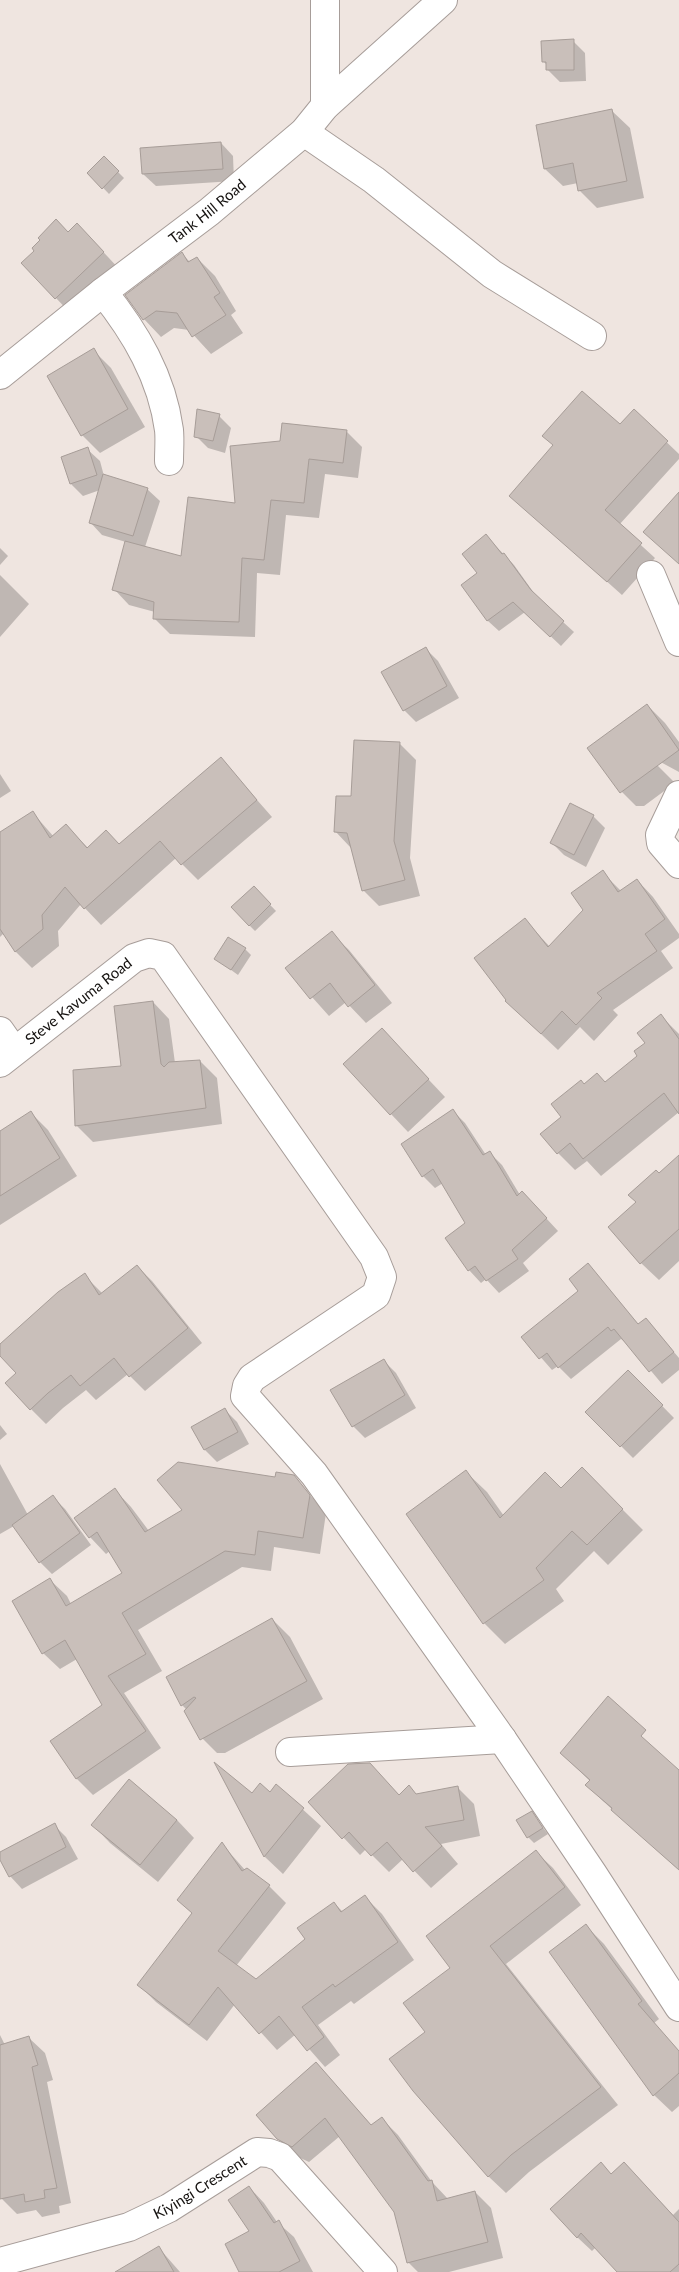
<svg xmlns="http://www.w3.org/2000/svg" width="679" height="2272" font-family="Lato,sans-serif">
  <rect width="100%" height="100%" fill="#efe5e0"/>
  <g fill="#0003">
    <polygon points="573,41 585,53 586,81 560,82 547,69 547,65 544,62"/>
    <polygon points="612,111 630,128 644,198 597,208 580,191 578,183 563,186 545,169 537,126"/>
    <polygon points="221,143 233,156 234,181 156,186 143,174"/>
    <polygon points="104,158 124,178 109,194 89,173"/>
    <polygon points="69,233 95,243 121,271 73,316 56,298 36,251 42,240"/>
    <polygon points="182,254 190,262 197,258 215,276 236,311 231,315 243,333 211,354 189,330 174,328 161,337 144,319"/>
    <polygon points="93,350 111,368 145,427 100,453 82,435 48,376"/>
    <polygon points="634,411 679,454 679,459 619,525 655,558 622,595 511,496 620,426"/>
    <polygon points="219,416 231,428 225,453 208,448 196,436"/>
    <polygon points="346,431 362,447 358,478 325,474 319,518 286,515 280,575 257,573 255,637 170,634 154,618 155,612 129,605 114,589 126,542 102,535 90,522 100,490 83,496 71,484 62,457 87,449 100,461 104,476 147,489 160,501 145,547 182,557 236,504 281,442"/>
    <polygon points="485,535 514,565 539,600 574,632 561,646 525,612 499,631 488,621 463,585 479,573"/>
    <polygon points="0,548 8,556 0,565"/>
    <polygon points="0,575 29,604 0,637"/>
    <polygon points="426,649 438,661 459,698 416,722 404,710"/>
    <polygon points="647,705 665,723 679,742 679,772 655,759 638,742 634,742 675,783 644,806 636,806 618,788 589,748"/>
    <polygon points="400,744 416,760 410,858 420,896 379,906 363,890 351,848 335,831 352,798"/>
    <polygon points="221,759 272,817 198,880 176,858 101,925 81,904 58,931 59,946 32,968 16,952 4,933 0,937 0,833 33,813 54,837 66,826 88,848 120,845"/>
    <polygon points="0,774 11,791 0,798"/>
    <polygon points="593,816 605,828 586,867 564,855 552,843"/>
    <polygon points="605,875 621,891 637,880 653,897 679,934 679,938 661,951 673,968 613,1010 618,1015 594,1041 580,1027 558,1050 524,1018 525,920 550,947 585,911"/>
    <polygon points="254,888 276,911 255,931 249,925"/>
    <polygon points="331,933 349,950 392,1003 366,1023 346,1002 329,1016 287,969"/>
    <polygon points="245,949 251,955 238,975 216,959"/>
    <polygon points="153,1002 169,1019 175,1063 200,1061 217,1078 222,1124 93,1142 76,1125 122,1067"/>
    <polygon points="661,1016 679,1034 679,1112 601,1176 587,1161 575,1170 558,1153 563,1117 584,1085 597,1074 606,1083 639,1056"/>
    <polygon points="382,1030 445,1097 408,1132 391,1114"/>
    <polygon points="453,1111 465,1123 486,1155 490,1153 502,1165 520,1195 534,1205 558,1231 523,1263 529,1271 499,1293 486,1279 481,1283 469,1270 446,1238 467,1224 443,1183 435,1188 423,1176"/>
    <polygon points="31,1113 48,1130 77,1176 0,1225 0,1132"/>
    <polygon points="679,1156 679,1261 659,1280 641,1263 637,1202 659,1174"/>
    <polygon points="587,1265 639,1325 646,1319 679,1358 679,1370 662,1384 626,1341 625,1342 621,1339 571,1379 558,1366 552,1370 523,1337 580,1291"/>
    <polygon points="137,1266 152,1281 202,1343 145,1391 128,1374 96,1400 86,1390 63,1408 46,1424 31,1409 17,1373 0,1354 0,1346 84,1275 103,1294"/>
    <polygon points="384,1361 396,1373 416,1408 365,1438 353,1426"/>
    <polygon points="628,1371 674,1418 633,1458 587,1412"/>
    <polygon points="225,1410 237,1422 249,1444 217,1462 205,1450 193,1428"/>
    <polygon points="0,1425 7,1434 0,1440"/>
    <polygon points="0,1464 28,1515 53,1497 65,1509 91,1545 52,1574 40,1562 14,1526 0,1534"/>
    <polygon points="582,1469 643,1530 608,1565 594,1551 556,1589 564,1601 505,1644 484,1623 407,1514 466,1472 487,1492 504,1516 561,1490"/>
    <polygon points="293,1476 326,1513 320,1554 274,1547 271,1571 242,1567 138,1630 162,1671 124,1693 161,1748 93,1795 77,1779 51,1742 104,1705 77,1659 60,1669 43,1653 50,1580 67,1596 71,1604 124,1573 110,1551 106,1554 90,1537 115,1490 131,1507 149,1531 276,1478"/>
    <polygon points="272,1619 290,1637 323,1699 225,1753 217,1753 199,1735 187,1710 182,1705"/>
    <polygon points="561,1753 679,1772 679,1870 603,1801 587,1785 590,1781"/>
    <polygon points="369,1764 400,1796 409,1787 417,1795 457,1787 474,1804 480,1836 441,1844 458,1864 431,1888 403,1859 389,1872 366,1849 360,1855 310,1802"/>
    <polygon points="217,1767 252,1795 270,1794 277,1786 321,1826 283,1874 265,1857"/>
    <polygon points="531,1812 548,1834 534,1843 528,1837"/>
    <polygon points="177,1820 194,1838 158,1882 110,1843 93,1825"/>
    <polygon points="54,1825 66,1837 78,1859 22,1889 10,1876 0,1857 0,1853"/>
    <polygon points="222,1844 245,1870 269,1886 286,1903 236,1966 256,1981 306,1939 334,1903 343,1912 364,1896 382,1914 414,1960 354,2004 351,2001 318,2025 340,2055 325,2067 296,2034 277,2050 235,2004 207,2041 156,2002 139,1985 193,1914 178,1900"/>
    <polygon points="535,1851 553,1868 581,1905 506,1964 618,2105 529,2172 506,2193 488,2176 427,2033 452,1968"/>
    <polygon points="586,1926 604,1944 659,2019 654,2023 679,2051 679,2106 672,2112 654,2095 551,1952"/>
    <polygon points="0,2035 5,2045 29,2038 45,2053 53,2080 47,2082 71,2203 59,2206 60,2213 42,2217 36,2210 17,2214 1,2198"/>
    <polygon points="316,2064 372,2126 382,2119 398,2135 432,2182 448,2199 475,2192 491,2208 503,2258 449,2272 418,2272 408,2262 395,2211 340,2136 309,2162 294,2155 278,2138"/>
    <polygon points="624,2163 673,2215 679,2209 679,2272 618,2272 596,2247 592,2251 577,2237 601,2164 612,2175"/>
    <polygon points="249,2187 264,2203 277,2222 294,2237 313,2272 241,2272 251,2232"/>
    <polygon points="159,2248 180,2272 118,2272"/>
  </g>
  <g fill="#c9bfba" stroke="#a79d98">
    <polygon points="574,39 574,70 546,70 546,62 542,62 541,41"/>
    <polygon points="612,109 627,181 578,191 573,163 544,169 536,125"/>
    <polygon points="221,142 223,169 142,174 140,148"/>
    <polygon points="104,156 119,171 102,189 87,173"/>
    <polygon points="56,219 68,232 77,223 104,252 55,299 21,263 34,251 32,248 40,240 38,238"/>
    <polygon points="182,252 188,262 197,257 220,293 214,297 226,315 192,337 177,313 156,311 143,320 125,295"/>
    <polygon points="94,348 128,409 81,436 47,376"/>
    <polygon points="582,391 620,424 634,409 668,441 605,510 642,543 607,582 509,496 553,445 542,436"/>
    <polygon points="197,409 220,414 213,441 194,437"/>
    <polygon points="282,423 347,430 343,463 309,459 304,503 271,500 264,560 242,558 239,622 153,619 154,602 112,590 125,541 181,556 188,497 235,503 230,446 280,441"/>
    <polygon points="88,447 97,475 70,484 61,457"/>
    <polygon points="103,474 148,488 133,536 89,523"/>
    <polygon points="679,492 679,564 643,532"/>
    <polygon points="486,534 502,554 504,553 531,590 564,621 550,637 513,602 487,621 461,585 477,573 462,554"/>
    <polygon points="426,647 447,686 403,711 381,672"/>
    <polygon points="647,704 679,750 620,793 587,748"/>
    <polygon points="354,740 400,742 394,841 405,880 362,891 347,833 334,832 336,796 351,796"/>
    <polygon points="221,757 257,800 181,865 160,841 84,909 65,887 42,915 43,929 15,952 0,929 0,832 33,811 50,838 66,824 87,848 106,830 119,844"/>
    <polygon points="570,803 594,815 574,855 550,843"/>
    <polygon points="603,870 618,892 637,879 665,919 645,934 657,951 597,993 602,998 576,1025 562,1011 541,1034 505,1001 506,1000 474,958 525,918 548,947 583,910 571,893"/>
    <polygon points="254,886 271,904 249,926 231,907"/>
    <polygon points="332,931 375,985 348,1007 330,983 310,999 285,968"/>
    <polygon points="228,937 246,948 231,970 214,959"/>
    <polygon points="153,1001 161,1064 164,1067 169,1062 200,1060 206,1108 75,1126 73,1070 121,1066 114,1006"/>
    <polygon points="661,1014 679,1039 679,1114 664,1093 583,1159 570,1143 557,1154 540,1134 561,1117 551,1104 581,1080 584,1084 597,1073 605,1082 637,1056 634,1051 645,1043 637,1033"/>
    <polygon points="382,1028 429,1079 390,1115 343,1064"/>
    <polygon points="453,1109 483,1155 490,1151 517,1196 522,1191 547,1218 512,1250 518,1259 486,1281 475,1266 468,1271 445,1238 465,1223 433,1169 422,1177 401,1144"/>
    <polygon points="31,1111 60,1158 0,1196 0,1131"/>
    <polygon points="679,1155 679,1229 640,1264 608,1227 636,1202 628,1195 656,1170 659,1173"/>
    <polygon points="588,1263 638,1324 646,1318 674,1352 649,1372 614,1329 611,1331 608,1327 558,1368 547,1353 539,1359 521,1337 578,1291 569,1279"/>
    <polygon points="137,1265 188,1328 129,1377 114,1358 80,1386 71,1375 48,1393 30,1410 5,1383 16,1373 0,1356 0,1344 58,1292 85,1273 99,1295"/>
    <polygon points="384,1359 405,1395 352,1427 330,1390"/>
    <polygon points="628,1370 663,1405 620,1447 585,1412"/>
    <polygon points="225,1408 238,1432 204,1450 191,1427"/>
    <polygon points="178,1462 275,1477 276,1472 294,1475 310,1495 303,1538 258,1531 255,1555 225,1551 122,1613 146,1654 108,1676 146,1731 76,1779 50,1741 102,1705 65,1640 42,1654 12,1601 50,1578 66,1606 122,1573 97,1532 89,1538 74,1518 115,1488 145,1532 182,1510 157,1480"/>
    <polygon points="582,1467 623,1509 587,1545 572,1531 536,1568 544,1580 483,1624 406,1514 466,1470 500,1518 545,1472 561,1488"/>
    <polygon points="53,1495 80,1533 39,1563 12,1525"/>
    <polygon points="272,1618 307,1681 200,1740 184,1711 196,1698 194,1697 181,1706 166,1677"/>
    <polygon points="608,1696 646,1730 641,1736 679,1770 679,1870 611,1810 612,1808 585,1785 590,1780 560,1753"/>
    <polygon points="214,1762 252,1793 260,1783 270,1792 276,1784 304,1808 264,1857"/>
    <polygon points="370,1763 399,1795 409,1785 416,1794 458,1786 464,1820 425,1827 442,1846 413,1872 387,1842 371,1856 349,1832 342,1839 308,1802 348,1764"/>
    <polygon points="129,1779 177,1820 140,1865 91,1825"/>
    <polygon points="532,1811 543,1828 527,1838 516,1820"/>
    <polygon points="55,1823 66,1847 9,1877 0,1860 0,1852"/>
    <polygon points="222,1842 242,1871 247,1868 270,1885 218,1951 256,1979 305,1939 297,1928 334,1902 341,1912 365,1895 398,1942 335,1987 333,1984 302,2007 324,2037 307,2051 279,2016 259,2034 218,1987 189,2025 137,1985 192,1913 177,1900"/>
    <polygon points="536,1850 565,1887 490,1946 601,2087 511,2155 488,2177 413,2091 389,2059 425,2032 403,2003 450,1968 426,1936"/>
    <polygon points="586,1924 642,2001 638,2004 679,2051 679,2073 653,2096 549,1952"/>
    <polygon points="29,2036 38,2065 32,2067 57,2188 44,2190 45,2198 25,2202 24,2194 0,2199 0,2045"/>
    <polygon points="316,2062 371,2125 382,2117 428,2181 432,2180 437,2201 475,2191 488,2242 407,2263 394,2212 325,2118 292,2147 277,2139 256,2115"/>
    <polygon points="601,2162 611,2174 624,2162 679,2222 679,2264 670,2272 617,2272 581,2233 577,2238 550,2209"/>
    <polygon points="249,2186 274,2223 279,2220 300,2261 279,2272 239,2272 225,2244 249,2231 228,2200"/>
    <polygon points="159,2246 174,2272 115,2272"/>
  </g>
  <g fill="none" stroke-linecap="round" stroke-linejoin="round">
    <g stroke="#a79d99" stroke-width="30">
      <g id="minor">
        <polyline points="325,0 325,106"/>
        <polyline points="304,132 374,180 492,274 592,336"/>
        <path d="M103,292C135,332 162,377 169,430C170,439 169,451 169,461"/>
        <path id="s1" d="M0,375L103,292L209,212L304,132L325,106L443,0"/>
        <polyline points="651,575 679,642"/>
        <polyline points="679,795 660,835 661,843 679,864"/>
        <polyline points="0,1031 14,1051"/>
        <path id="s2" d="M0,1063L134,958L149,953L163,956L374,1257L382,1277L376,1295L252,1378L247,1386L245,1396L314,1474L502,1739L593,1874L679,2007"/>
        <polyline points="290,1752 502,1739"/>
        <path id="s3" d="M0,2262L129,2227L169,2208L257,2152L269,2153L280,2157L383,2272"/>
      </g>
    </g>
    <use href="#minor" stroke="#fff" stroke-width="28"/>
  </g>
  <g text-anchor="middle" stroke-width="5" stroke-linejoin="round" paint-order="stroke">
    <g font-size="15" fill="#151210" stroke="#efe5e0">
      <text dy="5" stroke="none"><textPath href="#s1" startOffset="264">Tank Hill Road</textPath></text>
      <text dy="5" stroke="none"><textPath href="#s2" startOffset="100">Steve Kavuma Road</textPath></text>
      <text dy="5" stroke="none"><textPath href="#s3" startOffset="215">Kiyingi Crescent</textPath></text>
    </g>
  </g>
</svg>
